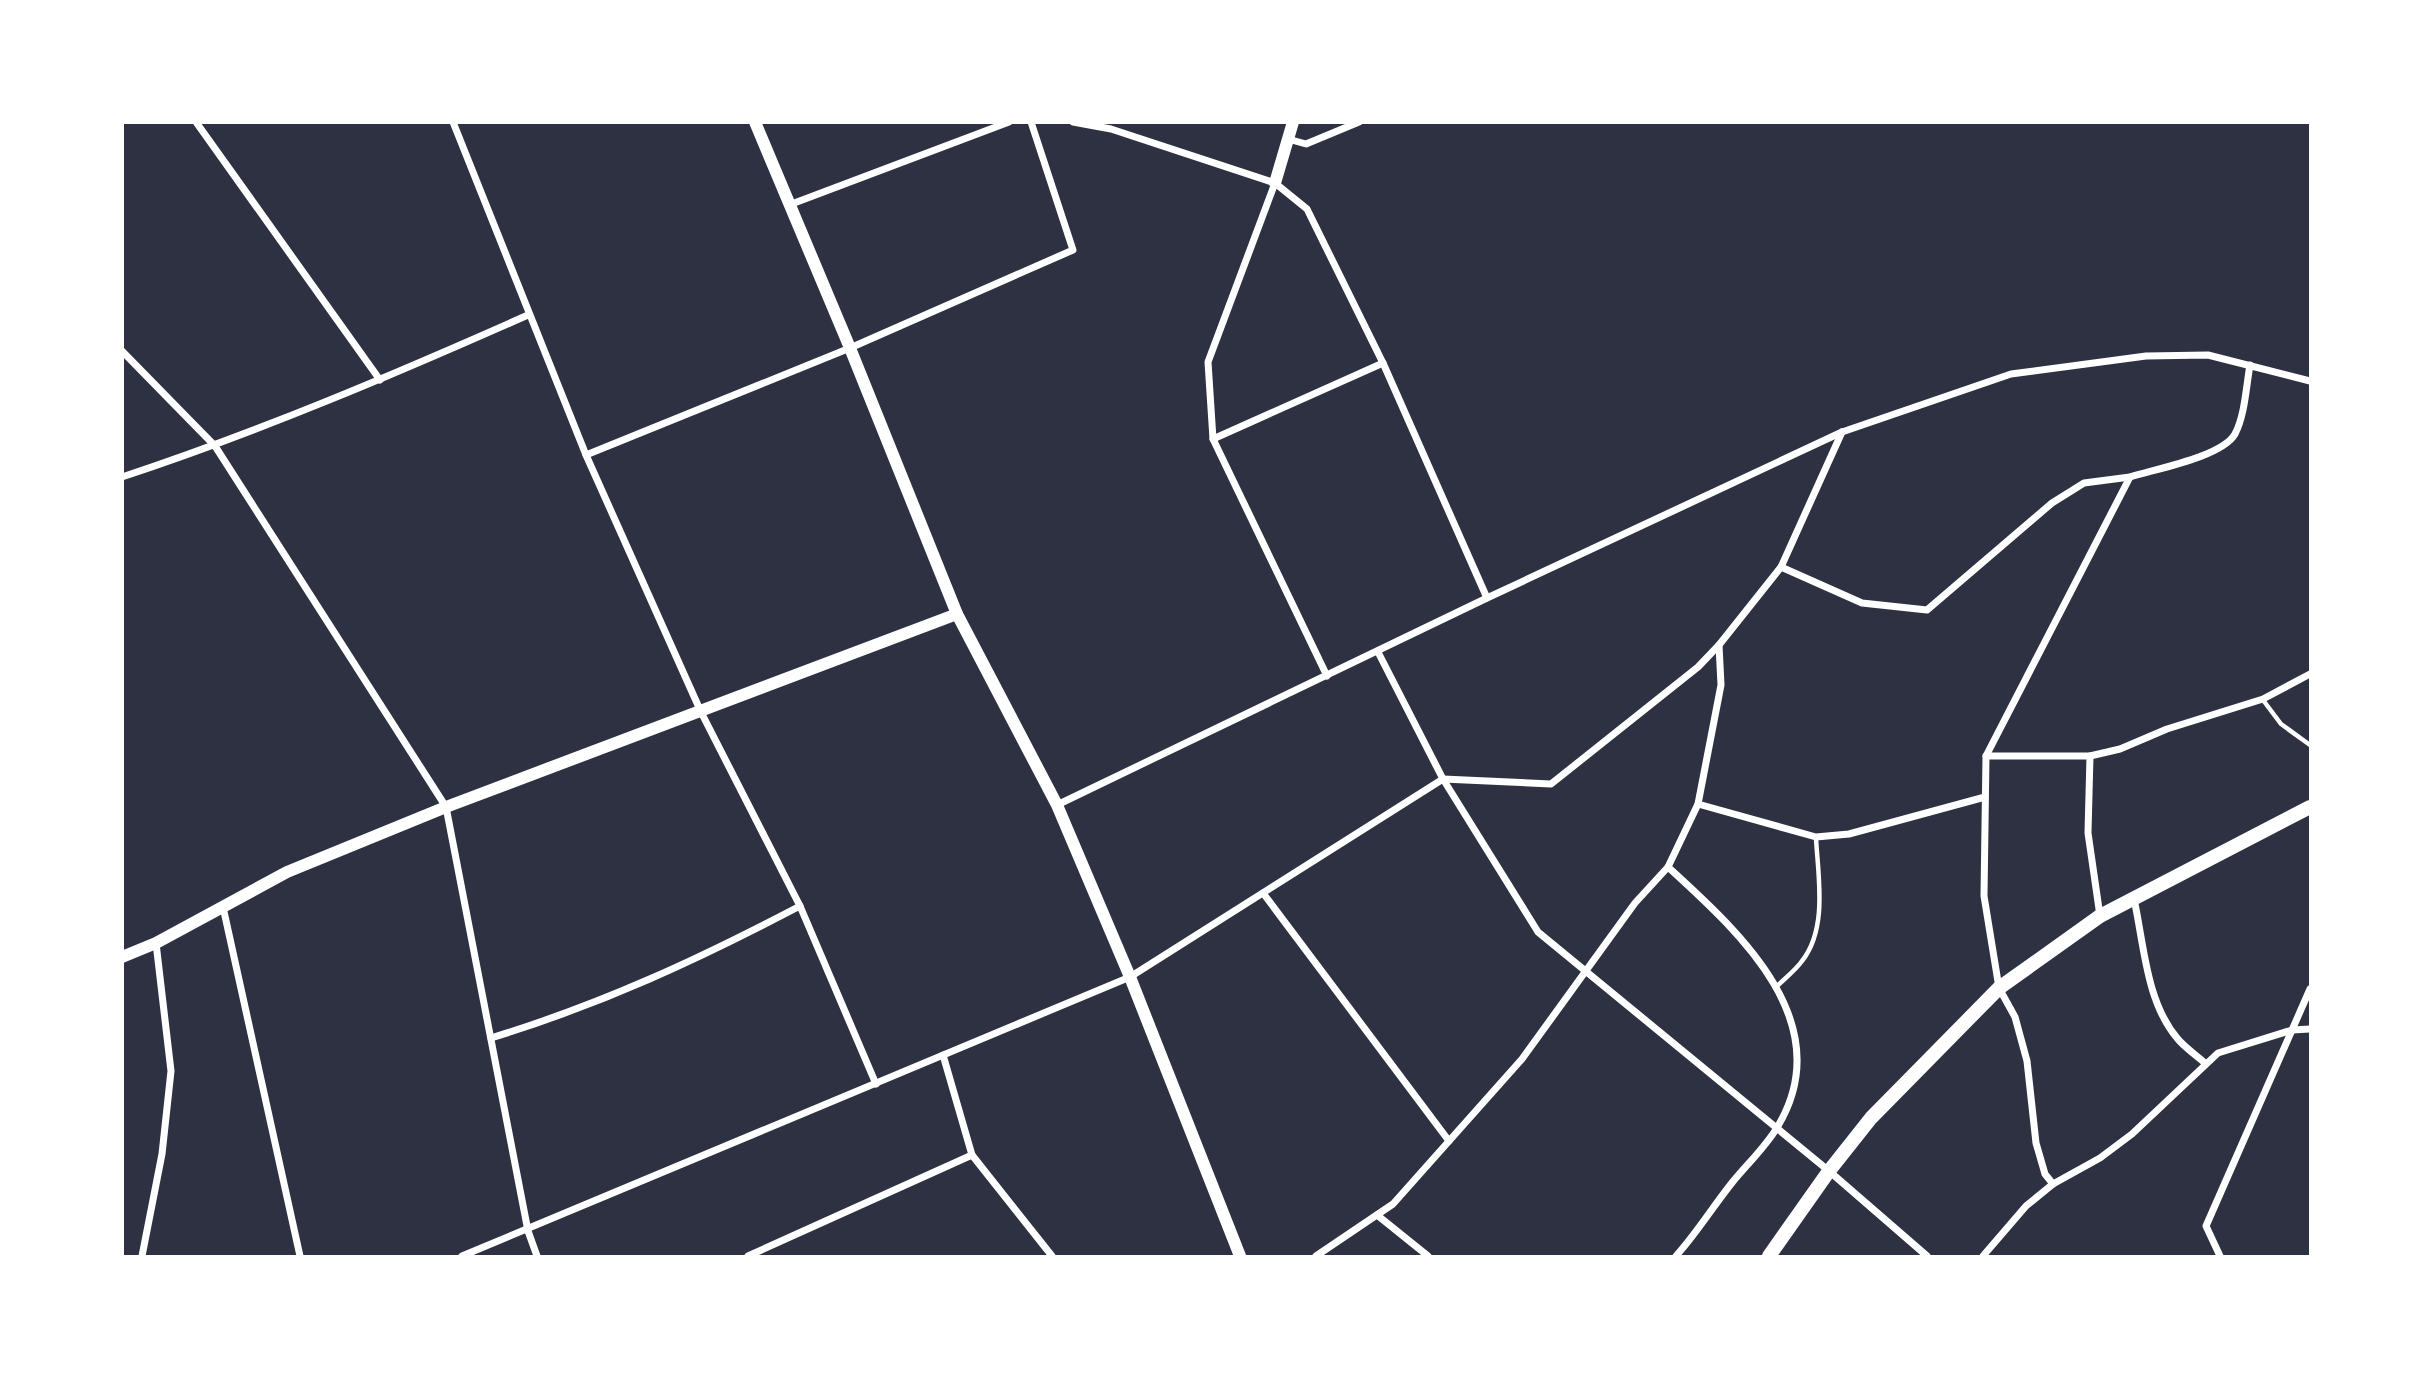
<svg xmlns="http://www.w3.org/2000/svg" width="2433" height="1379" font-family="Georgia,serif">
  <rect width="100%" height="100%" fill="#2d3142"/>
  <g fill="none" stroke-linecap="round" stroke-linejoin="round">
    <g stroke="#fff" stroke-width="4.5">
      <polyline points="2263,700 2281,724 2310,745"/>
      <path d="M1775,988C1784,979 1795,971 1802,961C1828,928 1818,876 1816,838"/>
    </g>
    <g stroke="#fff" stroke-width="7">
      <polyline points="196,122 380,380"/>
      <polyline points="453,122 586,455 701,712 800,906 876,1084"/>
      <polyline points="1073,122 1111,129 1275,183 1307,209 1383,363 1487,598"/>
      <polyline points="1288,139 1306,144 1359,122"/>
      <polyline points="1275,183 1208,362 1213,439 1327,676"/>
      <polyline points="789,205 1009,122"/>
      <polyline points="122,351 215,446 446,807 528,1231 537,1256"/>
      <polyline points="1213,439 1383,363"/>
      <polyline points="586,455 850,348 1073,250 1031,122"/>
      <path d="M122,477C261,431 395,374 528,315"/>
      <polyline points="1781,567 1862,603 1927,610 2052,503 2084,483 2130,477"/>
      <polyline points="1378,652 1443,779 1538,932 1829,1171 1927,1256"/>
      <polyline points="1986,756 2090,756 2120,749 2167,729 2263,699 2310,674"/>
      <polyline points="2090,756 2088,833 2100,916"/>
      <polyline points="1698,804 1816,837 1849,834 1985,797"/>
      <polyline points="1057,805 1487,598 1842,432 2011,374 2146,356 2208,355 2310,381"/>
      <path d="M1668,867C1738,931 1840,1022 1778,1126C1766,1147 1746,1165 1731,1184C1712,1208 1696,1234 1676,1256"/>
      <polyline points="1263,893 1449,1141"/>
      <path d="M2134,899C2144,944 2146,1001 2177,1038C2184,1047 2196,1055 2205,1063"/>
      <polyline points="223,907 300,1256"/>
      <path d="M491,1038C602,1004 697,960 800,906"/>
      <polyline points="943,1055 972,1155 1052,1256"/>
      <path d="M2053,1184L2045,1174L2036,1143L2027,1061L2015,1017L1999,988L1984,896L1986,756L2130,477C2155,469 2222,457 2235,434C2245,415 2246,387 2250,365"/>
      <polyline points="1377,1215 1428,1256"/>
      <polyline points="142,1256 162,1154 171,1071 156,943"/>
      <polyline points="462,1256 1130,977 1443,779 1551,784 1698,667 1719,645 1781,567 1842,432"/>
      <polyline points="748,1256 972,1155"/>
      <polyline points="1316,1256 1393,1204 1522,1059 1635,903 1668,867 1698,804 1721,685 1719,645"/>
      <polyline points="1983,1256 2026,1206 2053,1184 2100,1158 2132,1134 2218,1053 2292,1030 2310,1029"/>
      <polyline points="2220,1256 2206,1226 2310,989"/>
    </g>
    <g stroke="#fff" stroke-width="12">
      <polyline points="755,122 850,348 957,614 1057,805 1130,977 1240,1256"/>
      <polyline points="1275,183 1293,122"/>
      <polyline points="122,957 156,943 287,872 446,807 957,614"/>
    </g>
    <polyline stroke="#fff" stroke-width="14" points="1769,1256 1829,1171 1871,1118 1999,988 2100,916 2310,807"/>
  </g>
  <rect width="2433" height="1379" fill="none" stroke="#ffffff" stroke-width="248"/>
</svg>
